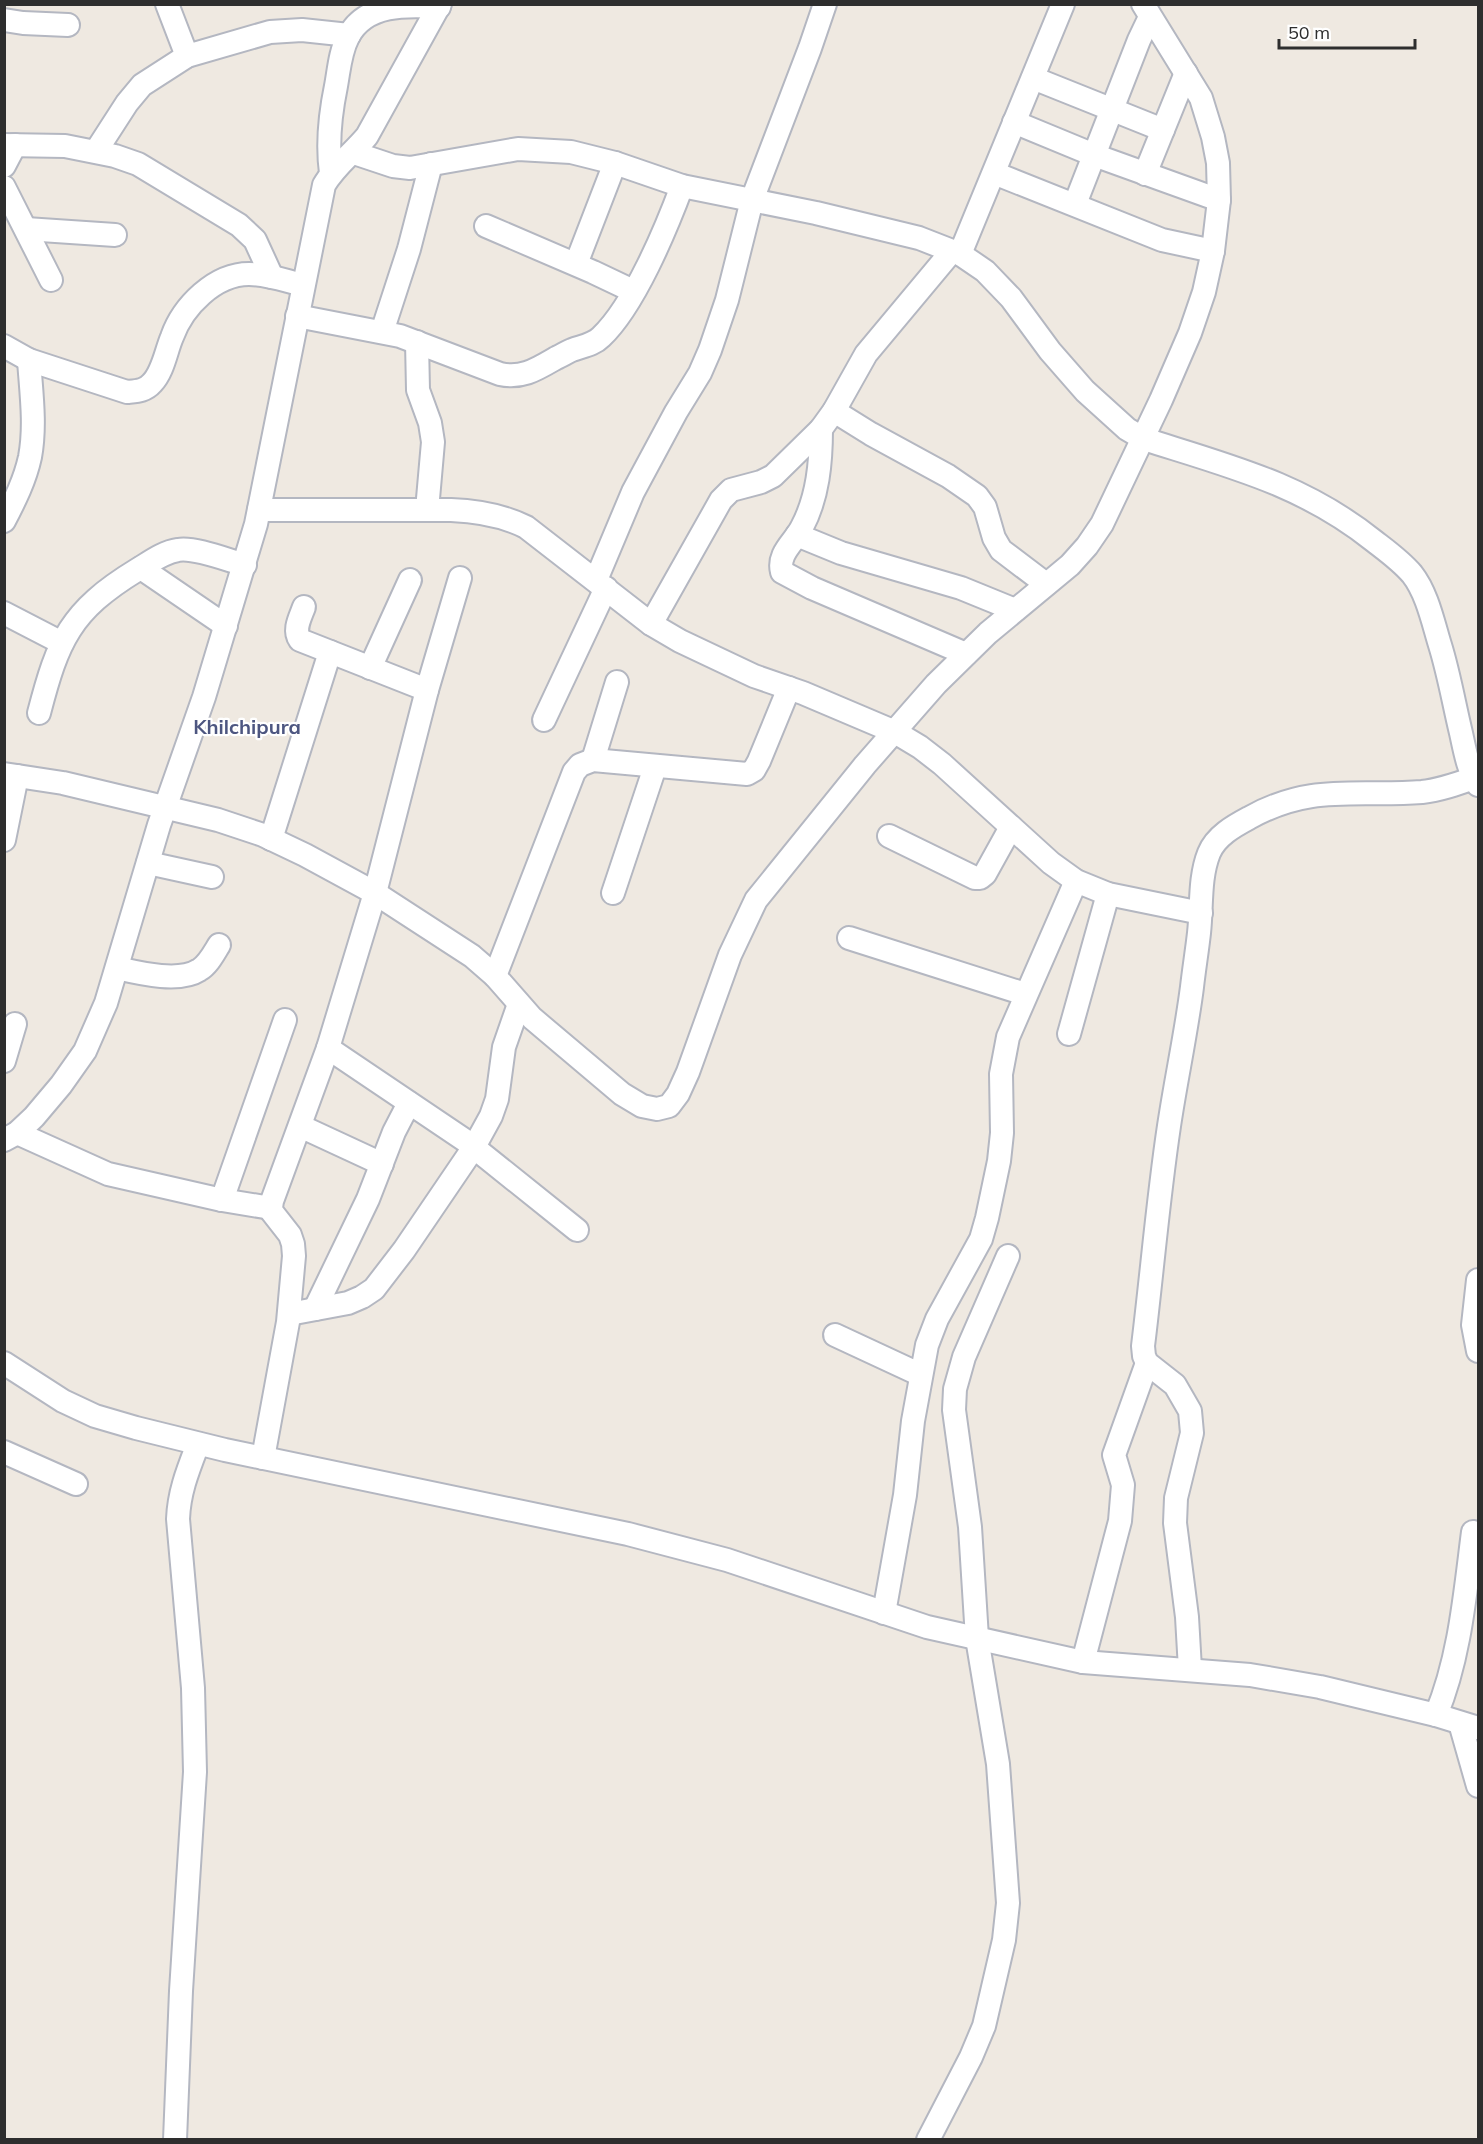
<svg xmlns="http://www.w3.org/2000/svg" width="1483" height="2144" font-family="Mulish,sans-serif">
  <rect width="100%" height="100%" fill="#efe9e1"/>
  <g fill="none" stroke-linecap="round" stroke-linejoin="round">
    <g stroke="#b4b7c1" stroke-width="26">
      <g id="minor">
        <polyline points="167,4 187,56"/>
        <polyline points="4,20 23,23 68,25"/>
        <polyline points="1033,78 1163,130"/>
        <polyline points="1014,122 1094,155 1219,200"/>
        <polyline points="4,145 65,146 115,156 138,164 239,225 255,240 272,277"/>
        <polyline points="96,151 127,103 142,85 187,56 270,32 302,30 349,35"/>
        <path d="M354,153L393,166L410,168L518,149L571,152L615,163L682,186L816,213L919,238L960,254L985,271L1011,298L1050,351L1085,391L1127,429L1144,439C1229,466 1303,484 1374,541C1387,551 1401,561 1412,574C1427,593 1433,622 1440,645C1449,674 1454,704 1461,733C1465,751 1468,770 1478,785"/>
        <polyline points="4,166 15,145"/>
        <path d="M331,173C327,144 330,115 336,86C339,70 340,52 348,37C365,3 407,5 439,7"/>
        <polyline points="994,173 1162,240 1213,251"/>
        <polyline points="1145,174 1186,73"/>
        <polyline points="4,187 51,280"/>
        <polyline points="1075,204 1139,40 1150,17"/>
        <polyline points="486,226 593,272 633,291"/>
        <polyline points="26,229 115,235"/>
        <polyline points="960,254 1063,4"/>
        <polyline points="576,264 615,163"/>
        <path d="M297,316L400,336L500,374C522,379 537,369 556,358C561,356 567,352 572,350C583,346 593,345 601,337C634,306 666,229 682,186"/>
        <polyline points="382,332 409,249 431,164"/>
        <polyline points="417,342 418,390 430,423 433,442 427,510"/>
        <path d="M4,346L29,360L127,392C137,391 145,391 152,383C163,372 166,351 172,337C183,306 215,274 249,274C268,274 286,281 303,285"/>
        <polyline points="834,411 871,434 948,476 977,496 985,507 994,538 1001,550 1046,584"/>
        <path d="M821,429C821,462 818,497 802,527C795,542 777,553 782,572L812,588L966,654"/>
        <path d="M259,510H451C477,511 502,515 526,527L651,624L680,641L754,676L803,693L895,732L920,747L942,764L1051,863L1076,881L1108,894L1201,913"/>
        <path d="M4,521C15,500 25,480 30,457C36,425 31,391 29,360"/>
        <polyline points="797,535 841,553 961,588 1015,610"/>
        <polyline points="141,568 226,626"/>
        <polyline points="596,580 633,492 676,412 700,373 710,350 727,300 752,200 810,48 825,4"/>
        <path d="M304,607C300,618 293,630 300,640L427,690"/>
        <polyline points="4,613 62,643"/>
        <polyline points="651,624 721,500 731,490 761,482 773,476 821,429 834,411 866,354 952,251"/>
        <polyline points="370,668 410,580"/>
        <path d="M39,713C58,640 70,611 137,570C149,563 163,552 178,550C195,547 227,560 245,565"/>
        <polyline points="544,720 606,588"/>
        <polyline points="593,760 617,682"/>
        <polyline points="4,774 63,783 218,820 263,835 305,855 375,893 472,956 495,976 532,1018 622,1094 642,1106 657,1109 669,1106 678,1094 688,1072 730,955 756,900 865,765 936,684 988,633 1070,565 1087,546 1102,524 1161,400 1190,333 1204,292 1213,251 1219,200 1218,163 1213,137 1201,98 1143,4"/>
        <polyline points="889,836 975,878 980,878 985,874 1011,827"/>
        <polyline points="271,839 330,652"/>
        <polyline points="4,840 17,776"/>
        <polyline points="148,863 212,877"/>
        <polyline points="613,893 655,767"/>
        <polyline points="849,938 1025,994"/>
        <path d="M117,968C139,973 179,983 199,970C208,965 214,953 219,945"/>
        <polyline points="495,976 574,772 580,765 593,760 747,774 754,770 759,761 789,688"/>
        <polyline points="1069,1034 1108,894"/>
        <polyline points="328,1048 466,1141 577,1230"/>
        <polyline points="4,1061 15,1024"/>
        <polyline points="300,1126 382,1164"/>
        <polyline points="17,1133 108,1174 222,1200 271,1208"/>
        <path d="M4,1140L17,1133L34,1117L61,1085L85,1051L106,1003L159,825L204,697L256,524L324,185C335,166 353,153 367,136L440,4"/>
        <polyline points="222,1200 285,1020"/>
        <polyline points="1478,1280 1473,1325 1478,1351"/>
        <polyline points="315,1309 368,1199 394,1132 409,1103"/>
        <polyline points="289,1314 348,1303 362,1297 374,1289 404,1250 474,1147 491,1116 497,1099 504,1047 519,1004"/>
        <polyline points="835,1335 921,1375"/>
        <polyline points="4,1363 63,1401 95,1416 136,1428 225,1450 628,1534 727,1560 927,1627 1083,1662 1250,1675 1320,1687 1436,1715 1478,1728"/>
        <polyline points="4,1452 76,1484"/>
        <polyline points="263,1458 288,1322 294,1256 293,1244 290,1235 272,1212 271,1208 272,1201 328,1048 375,893 427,690 460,578"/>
        <polyline points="884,1613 905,1495 913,1421 927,1345 937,1319 981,1239 987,1218 999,1161 1002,1133 1001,1074 1008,1037 1076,881"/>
        <polyline points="1083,1662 1120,1521 1123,1485 1114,1455 1147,1363"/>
        <path d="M1190,1669L1187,1617L1175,1523L1176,1498L1192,1433L1190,1411L1175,1385L1147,1363L1144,1356L1143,1346C1152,1273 1158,1199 1169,1126C1176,1079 1186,1034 1192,987C1194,969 1197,951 1199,933C1202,907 1199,878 1209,853C1216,836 1234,826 1249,818C1311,783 1357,797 1422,792C1440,790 1457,784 1474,778"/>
        <path d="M1436,1715C1460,1657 1465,1594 1473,1532"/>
        <polyline points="1460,1723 1478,1786"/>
        <path d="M175,2140L181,1991L195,1772L193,1688L178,1519C179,1492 188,1470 198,1444"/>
        <polyline points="928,2140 971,2057 984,2026 1004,1940 1008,1903 998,1764 977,1638 970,1527 954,1410 955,1389 964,1357 1008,1256"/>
      </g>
    </g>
    <use href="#minor" stroke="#fff" stroke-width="22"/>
  </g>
  <g text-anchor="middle" stroke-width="4.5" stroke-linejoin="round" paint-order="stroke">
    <g font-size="20" font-weight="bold" fill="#4d5680" stroke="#fff">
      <text x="247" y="734">Khilchipura</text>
    </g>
  </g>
  <rect width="1483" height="2144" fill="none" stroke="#2e2e2e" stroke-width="12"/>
  <path d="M1279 39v9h136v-9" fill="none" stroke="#2e2e2e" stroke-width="3"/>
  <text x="1288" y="39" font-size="18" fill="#2e2e2e" stroke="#ffffff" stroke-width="4.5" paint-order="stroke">50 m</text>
</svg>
